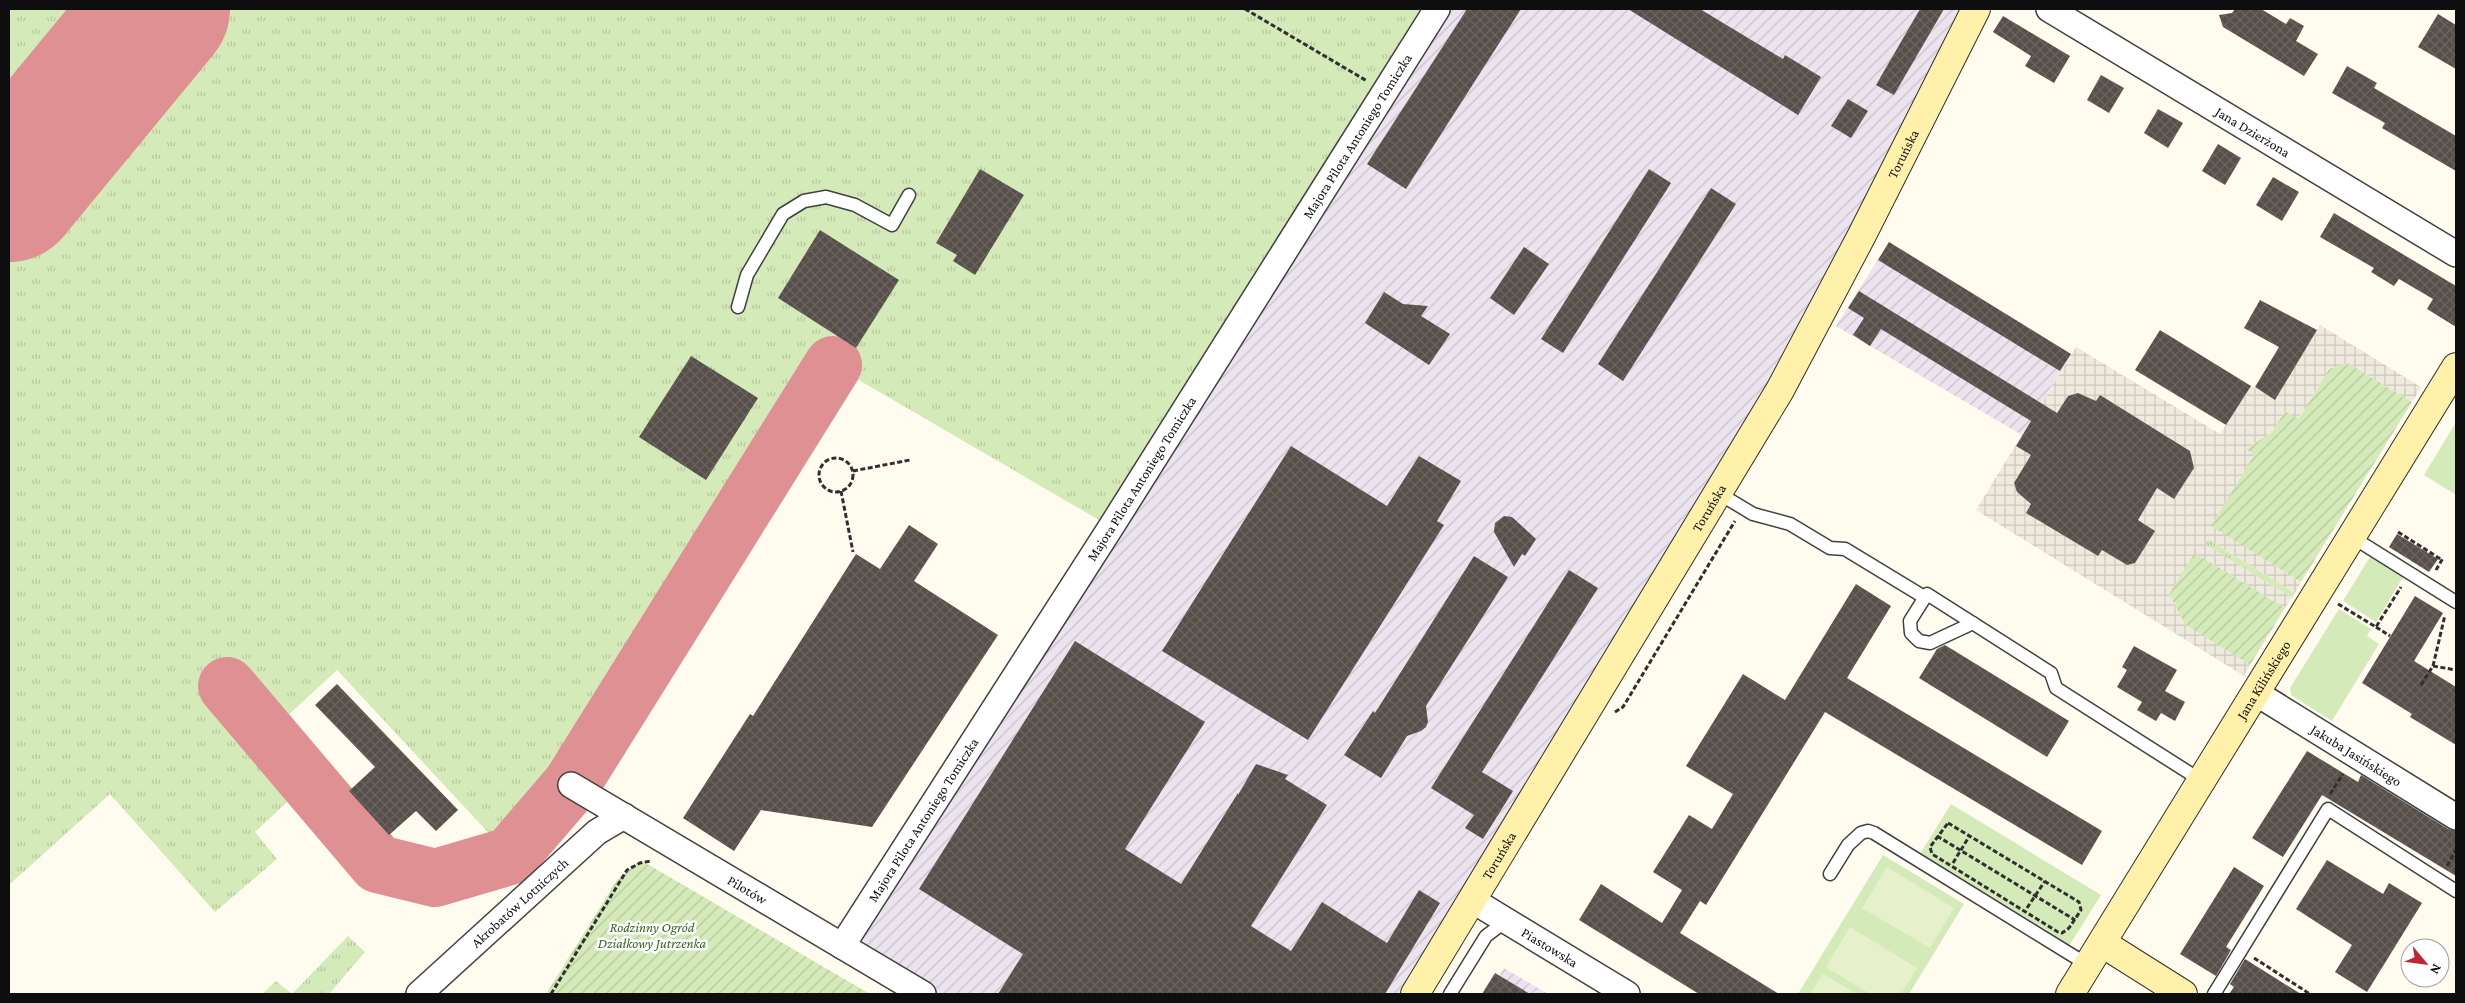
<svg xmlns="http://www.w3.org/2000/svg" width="2465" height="1003" font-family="'Crimson Pro',serif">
  <defs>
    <pattern id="industrial-furrows" width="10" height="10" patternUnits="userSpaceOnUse" patternTransform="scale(1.25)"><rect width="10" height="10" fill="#ebe3ed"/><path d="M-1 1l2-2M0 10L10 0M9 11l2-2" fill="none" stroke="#c8c2ca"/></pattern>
    <pattern id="grass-tufts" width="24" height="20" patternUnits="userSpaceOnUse" patternTransform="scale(1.25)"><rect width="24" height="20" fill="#d5eab9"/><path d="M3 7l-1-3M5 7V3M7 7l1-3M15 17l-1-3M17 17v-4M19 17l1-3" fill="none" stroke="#b6c89e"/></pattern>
    <pattern id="garden-furrows" width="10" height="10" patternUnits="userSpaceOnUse" patternTransform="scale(1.25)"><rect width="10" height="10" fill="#d5eab9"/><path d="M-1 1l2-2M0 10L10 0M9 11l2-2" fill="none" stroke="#b6c89e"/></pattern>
    <pattern id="plaza-grid" width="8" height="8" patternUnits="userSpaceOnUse" patternTransform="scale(1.25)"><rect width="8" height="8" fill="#efeade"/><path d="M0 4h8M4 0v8" fill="none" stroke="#ccc8bd"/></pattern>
    <pattern id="building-cross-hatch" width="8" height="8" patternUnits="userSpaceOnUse" patternTransform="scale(1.25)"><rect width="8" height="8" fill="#574f4a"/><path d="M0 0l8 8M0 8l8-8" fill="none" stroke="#6a6460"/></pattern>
  </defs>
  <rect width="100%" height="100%" fill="#fffbef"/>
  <g fill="url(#industrial-furrows)">
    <polygon points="1437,9 1976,9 1862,235 1415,994 923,994 842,946"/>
    <polygon points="1889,242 2071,354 2022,435 1836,326"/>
    <polygon points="1504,968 1548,994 1489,994"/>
  </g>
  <g fill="url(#grass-tufts)">
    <polygon points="9,9 1437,9 1111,527 833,365 571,785 510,856 337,670 268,734 309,782 255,832 277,859 215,912 110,794 9,885"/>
    <polygon points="2208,539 2295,593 2292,598 2204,544"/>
    <polygon points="348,936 365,952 329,994 262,994 276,981 292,994"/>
  </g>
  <g fill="#d5eab9">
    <polygon points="2456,422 2456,495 2424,475"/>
    <polygon points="2370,557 2403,577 2376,622 2343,601"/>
    <polygon points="2339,609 2371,629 2367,636 2379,644 2332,721 2291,695 2290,688"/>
    <polygon points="1951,804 2101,895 2069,946 1920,854"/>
    <polygon points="1883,855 1964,904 1909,994 1798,994"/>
  </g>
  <g fill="url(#garden-furrows)">
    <polygon points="2348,363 2412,402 2301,582 2210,526 2254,455 2246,449 2272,432 2285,411 2299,418 2329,369"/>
    <polygon points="2194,552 2285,608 2250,665 2185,625 2169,594"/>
    <polygon points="640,861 649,865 870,994 546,994 617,880"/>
  </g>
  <g fill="#e6f1cb">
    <polygon points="1887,867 1954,908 1930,948 1862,908"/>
    <polygon points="1850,927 1917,968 1901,994 1870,994 1826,967"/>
    <polygon points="1823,974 1857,994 1810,994"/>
  </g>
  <path fill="url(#plaza-grid)" fill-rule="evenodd" d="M2320,325L2421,387L2412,402L2348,363L2329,369L2298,419L2285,411L2272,432L2246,449L2254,455L2211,526L2301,582L2295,593L2208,539L2205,544L2292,598L2285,608L2195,553L2169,594L2185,625L2250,665L2244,676L1976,510L2076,347L2220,434L2251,386L2275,399ZM2078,393L2096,401L2100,395L2192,452L2190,456L2194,468L2171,497L2157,488L2138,520L2152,529L2153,534L2135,563L2127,565L2102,550L2098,556L2027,513L2031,505L2017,492L2014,483L2032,455L2016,446L2035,415L2053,420L2068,396Z"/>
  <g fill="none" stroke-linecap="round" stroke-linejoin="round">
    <polyline stroke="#df9092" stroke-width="58" points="227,686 378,864 435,878 510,856 571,785 833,365"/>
    <polyline stroke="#df9092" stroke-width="142" points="9,191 159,9"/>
  </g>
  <g fill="url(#building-cross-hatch)">
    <polygon points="1467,9 1521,9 1406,189 1367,164"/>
    <polygon points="1628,9 1700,9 1783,59 1785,55 1821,77 1798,115"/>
    <polygon points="1920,9 1944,9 1894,95 1876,85"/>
    <polygon points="2235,9 2261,9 2286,24 2290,18 2304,26 2296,41 2318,54 2304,76 2223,27 2219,15 2232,13"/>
    <polygon points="2438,14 2456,25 2456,69 2418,47"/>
    <polygon points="2003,16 2070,56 2054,83 2025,66 2031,56 1993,32"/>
    <polygon points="2347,66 2377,83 2374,88 2456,136 2456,171 2382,128 2385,123 2332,93"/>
    <polygon points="2101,75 2124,88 2109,113 2087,100"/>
    <polygon points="1848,99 1868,111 1851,138 1831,126"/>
    <polygon points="2158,109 2183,123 2168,148 2144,133"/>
    <polygon points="2218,144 2241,158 2225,185 2202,171"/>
    <polygon points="980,169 1024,195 975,275 953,261 957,255 936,243"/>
    <polygon points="1649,169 1671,183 1563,353 1541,339"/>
    <polygon points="2273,177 2299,192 2282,221 2256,205"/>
    <polygon points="1711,188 1736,204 1623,381 1598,364"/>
    <polygon points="2334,213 2456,286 2456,327 2427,309 2433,299 2399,279 2394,286 2371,272 2374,268 2320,237"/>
    <polygon points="820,230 899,280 856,348 778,298"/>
    <polygon points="1889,242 2071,354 2060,371 1878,260"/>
    <polygon points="1524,247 1549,264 1514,315 1490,298"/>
    <polygon points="1859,291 2057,413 2068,396 2078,393 2096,401 2100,395 2190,451 2194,468 2174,499 2157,488 2138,520 2155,531 2135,563 2127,565 2102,550 2098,556 2026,513 2031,504 2017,492 2014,483 2031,455 2016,446 2031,421 1881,329 1870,346 1853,335 1864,318 1848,308"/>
    <polygon points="1384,292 1403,304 1428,306 1421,316 1450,334 1429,365 1365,323"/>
    <polygon points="2260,300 2317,330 2275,400 2255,387 2279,347 2244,328"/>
    <polygon points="2160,330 2251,386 2226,425 2135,370"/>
    <polygon points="691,356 758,398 706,480 639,437"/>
    <polygon points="1291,446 1387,506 1419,456 1461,481 1437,521 1444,525 1308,740 1162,651"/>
    <polygon points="1504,516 1512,517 1536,539 1525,556 1522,554 1514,567 1494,532 1495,523"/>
    <polygon points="909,525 938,544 914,581 998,635 872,827 761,810 734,851 683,818 750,714 753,716 856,554 880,569"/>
    <polygon points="2397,534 2438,559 2429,572 2389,547"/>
    <polygon points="1474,556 1508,577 1426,706 1428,722 1426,727 1421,731 1407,736 1381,778 1344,755 1373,711 1375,713"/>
    <polygon points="1569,570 1598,588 1482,772 1513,791 1483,839 1465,828 1474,815 1431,788"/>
    <polygon points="1856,584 1891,606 1847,678 2102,831 2082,865 1825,712 1706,905 1700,901 1680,933 1779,994 1699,994 1579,920 1601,884 1662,923 1682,890 1653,872 1689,815 1712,829 1733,794 1686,766 1743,674 1785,700"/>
    <polygon points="2415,596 2443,613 2414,661 2456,687 2456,745 2410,717 2412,714 2362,683"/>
    <polygon points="1075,641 1205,722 1125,849 1181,884 1238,793 1238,795 1256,764 1288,775 1285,779 1327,805 1251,926 1291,951 1322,902 1387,943 1419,890 1440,903 1385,994 998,994 1023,954 919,889"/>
    <polygon points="1945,645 2069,721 2047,757 1919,678 1937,649"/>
    <polygon points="2134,646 2177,670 2165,691 2185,702 2175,721 2161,713 2156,721 2137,710 2142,702 2117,687 2127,670 2122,667"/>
    <polygon points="337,684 458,810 436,831 416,811 389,835 349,791 375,767 315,705"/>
    <polygon points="2307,751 2358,782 2361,775 2448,829 2456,831 2456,876 2322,795 2283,857 2252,838"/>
    <polygon points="2327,860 2383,894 2389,883 2422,903 2367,992 2335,972 2352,945 2296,909"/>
    <polygon points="2234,867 2264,886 2226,947 2231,950 2216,976 2180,954"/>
    <polygon points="2245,959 2301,994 2229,994 2234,987 2230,984"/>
    <polygon points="1495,973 1530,994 1482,994"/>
  </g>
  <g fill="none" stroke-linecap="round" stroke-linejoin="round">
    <g stroke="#414141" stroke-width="15">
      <g id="lane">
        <polyline points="738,307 747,275 783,214 804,201 826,197 855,205 892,225 909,195"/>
        <polyline points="1718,493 1753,514 1790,524 1830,548 1845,549 1924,597"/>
        <polyline points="2352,537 2456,602"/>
        <polyline points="1973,623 1930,643 1919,641 1911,633 1910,621 1927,594 2051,673 2056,688 2202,781"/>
        <polyline points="1830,874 1848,845 1861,833 1868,831 1874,833 2088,965"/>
        <polyline points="1450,994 1486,936 1506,921"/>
        <polyline points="2214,994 2328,809 2456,891"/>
      </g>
    </g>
    <g stroke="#414141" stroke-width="28">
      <g id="street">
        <path id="s1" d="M2049,9L2456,254"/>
        <path id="s2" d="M2256,693L2456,817"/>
        <path id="s3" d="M571,785L923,994"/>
        <path id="s4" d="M1472,900L1627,994"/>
        <path id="s5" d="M842,946L1111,527L1437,9"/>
        <path id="s6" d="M419,994L597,832L624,816"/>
      </g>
    </g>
    <g stroke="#303030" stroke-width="30">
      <g id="secondary">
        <polyline points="2102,943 2183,994"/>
        <path id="s7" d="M1415,994L1780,390L1862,235L1976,9"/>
        <path id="s8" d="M2070,994L2456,367"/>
      </g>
    </g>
    <g stroke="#303030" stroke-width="3" stroke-dasharray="5 2.5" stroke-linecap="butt">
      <polyline points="1245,9 1367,81"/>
      <circle cx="836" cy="475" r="17"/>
      <polyline points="853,471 910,460"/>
      <polyline points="841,491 853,552"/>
      <polyline points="2398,532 2442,560"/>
      <polyline points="2436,570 2443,558"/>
      <polyline points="2338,604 2376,627 2401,587"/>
      <polyline points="2376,627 2390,636"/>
      <polyline points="2433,666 2445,615"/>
      <polyline points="2421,685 2433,666 2456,670"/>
      <polyline points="1615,712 1623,707 1735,521"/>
      <polyline points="2330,794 2343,774"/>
      <polygon points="1948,823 2079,902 2081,910 2069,928 2062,933 2058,932 1932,854 1930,847"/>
      <polyline points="1937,836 2075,920"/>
      <polyline points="1953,863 1970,835"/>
      <polyline points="2447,866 2456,850"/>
      <polyline points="2027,908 2045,881"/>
      <polyline points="2254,958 2310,994"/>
      <polyline points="551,994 627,870 640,863 651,861"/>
    </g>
    <use href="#lane" stroke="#fff" stroke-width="12"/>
    <use href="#street" stroke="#fff" stroke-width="25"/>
    <use href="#secondary" stroke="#fff1aa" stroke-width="28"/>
  </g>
  <g text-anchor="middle" stroke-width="5" stroke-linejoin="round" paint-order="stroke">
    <g font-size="14" fill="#0e0e0e" stroke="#fff">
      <text dy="5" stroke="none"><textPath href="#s1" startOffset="238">Jana Dzierżona</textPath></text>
      <text dy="5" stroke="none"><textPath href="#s5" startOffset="960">Majora Pilota Antoniego Tomiczka</textPath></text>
      <text dy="5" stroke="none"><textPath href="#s7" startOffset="972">Toruńska</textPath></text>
      <text dy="5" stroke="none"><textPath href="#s5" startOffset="555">Majora Pilota Antoniego Tomiczka</textPath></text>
      <text dy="5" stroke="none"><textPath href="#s7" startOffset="568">Toruńska</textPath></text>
      <text dy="5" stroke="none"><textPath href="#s8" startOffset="369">Jana Kilińskiego</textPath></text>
      <text dy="5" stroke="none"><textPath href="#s2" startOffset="118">Jakuba Jasińskiego</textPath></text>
      <text dy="5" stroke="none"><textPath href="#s5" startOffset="150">Majora Pilota Antoniego Tomiczka</textPath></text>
      <text dy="5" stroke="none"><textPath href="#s7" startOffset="162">Toruńska</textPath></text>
      <text dy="5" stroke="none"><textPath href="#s3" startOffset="205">Pilotów</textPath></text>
      <text dy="5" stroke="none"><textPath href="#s6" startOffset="136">Akrobatów Lotniczych</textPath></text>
      <text dy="5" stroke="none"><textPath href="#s4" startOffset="91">Piastowska</textPath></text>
    </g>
    <g font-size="14" font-style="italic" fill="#31671e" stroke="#fff">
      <text x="652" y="932">Rodzinny Ogród<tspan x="652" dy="16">Działkowy Jutrzenka</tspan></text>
    </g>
  </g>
  <rect width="2465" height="1003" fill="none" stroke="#0e0e0e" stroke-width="20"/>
  <g transform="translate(2425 963) rotate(119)"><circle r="24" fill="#ffffff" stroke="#9f9f9f"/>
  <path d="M0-4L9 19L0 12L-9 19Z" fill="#bf2535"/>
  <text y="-8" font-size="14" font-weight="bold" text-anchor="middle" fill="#0e0e0e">N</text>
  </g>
</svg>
